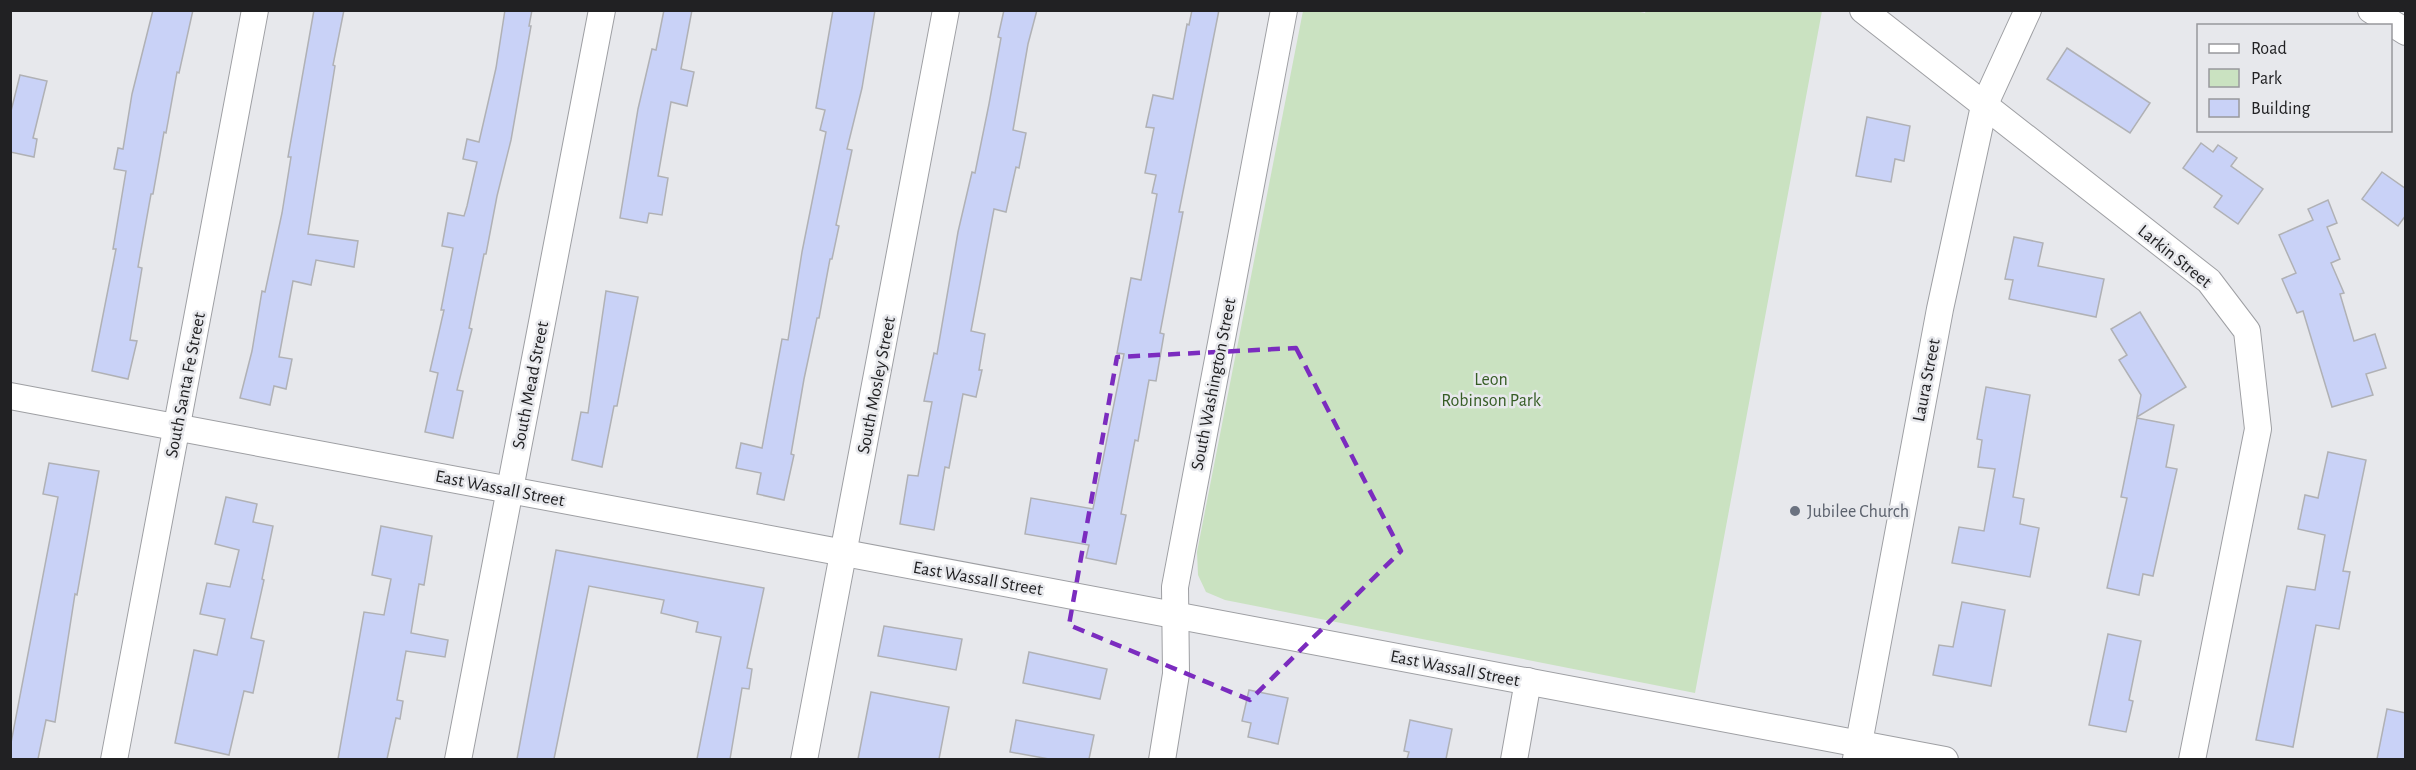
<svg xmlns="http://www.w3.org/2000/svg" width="2416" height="770" font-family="'Alegreya Sans',sans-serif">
  <rect width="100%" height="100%" fill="#e7e8ec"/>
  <polygon fill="#cae2c1" points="1631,10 1645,13 1646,10 1822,11 1695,693 1225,600 1206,592 1198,575 1197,552 1303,11"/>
  <g fill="#c9d2f7" stroke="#b0b1b5" stroke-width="1.5">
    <polygon points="153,10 193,10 179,73 177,72 166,133 164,132 153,194 151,194 138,267 142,268 130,340 137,341 128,379 92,371 116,249 113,249 126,171 114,169 118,148 123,149 132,94"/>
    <polygon points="314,10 344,10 333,65 335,66 308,234 358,241 354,267 316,260 311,285 293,281 279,357 292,359 286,389 274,386 270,405 240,398 252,351 262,291 265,292 282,213 291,157 288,157"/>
    <polygon points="505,10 532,10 529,26 531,26 511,140 497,196 486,254 484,254 469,328 472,329 457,390 463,391 453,438 425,432 438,373 430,371 444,310 441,310 453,248 442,246 448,213 464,216 467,206 477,162 463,159 467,139 479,142 496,68"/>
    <polygon points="664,10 692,10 681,69 694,72 687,106 671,102 658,176 668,178 662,215 649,213 647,223 620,218 638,109 652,49 656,50"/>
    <polygon points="833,10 875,10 862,88 847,149 852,150 836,225 839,226 832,259 830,259 819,318 817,318 804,379 791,454 794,455 784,500 757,494 761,473 736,468 741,443 762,448 782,339 788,340 802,252 826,132 820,130 825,110 816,108"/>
    <polygon points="1004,10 1037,10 1028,44 1013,130 1026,133 1019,168 1016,167 1006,212 994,209 971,331 985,334 979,370 982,370 976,397 963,394 949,468 945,467 934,530 900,524 908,475 918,476 932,402 924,401 934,353 937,354 958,232 972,172 975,173 989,104 1001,38 998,37"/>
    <polygon points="1192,10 1219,10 1179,212 1183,212 1160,333 1164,334 1156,381 1149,380 1138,441 1135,440 1121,514 1126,515 1116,564 1086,558 1089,545 1025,534 1031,498 1093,509 1124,354 1117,353 1131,278 1141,280 1157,194 1152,193 1156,175 1145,173 1154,128 1146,127 1153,95 1173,99 1187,24 1189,25"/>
    <polygon points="2067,48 2150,103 2130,133 2047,79"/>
    <polygon points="20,75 47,81 33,138 37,139 34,157 10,152 10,115"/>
    <polygon points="1867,117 1910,126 1904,161 1895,159 1891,182 1856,176"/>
    <polygon points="2201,143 2213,152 2218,145 2237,158 2231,166 2263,189 2238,224 2214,207 2222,196 2183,168"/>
    <polygon points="2382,172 2406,189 2406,215 2398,226 2362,199"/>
    <polygon points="2328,200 2337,223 2327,227 2340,259 2331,263 2344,293 2340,294 2354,341 2375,334 2386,368 2366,374 2373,395 2332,407 2303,311 2297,313 2282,279 2296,273 2279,235 2313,220 2308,209"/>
    <polygon points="2014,237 2043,243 2038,266 2104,279 2096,317 2009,299 2013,280 2005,279"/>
    <polygon points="606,291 638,297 617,406 614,406 602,467 572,460 581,412 588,413"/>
    <polygon points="2140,312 2186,387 2137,417 2141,395 2119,360 2127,355 2111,329"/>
    <polygon points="1986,387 2030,395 2013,497 2024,499 2020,524 2039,528 2030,577 1952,563 1959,527 1984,531 1995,469 1978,467 1982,440 1977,439"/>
    <polygon points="2137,418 2174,425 2166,467 2177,469 2153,576 2143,574 2139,595 2107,588 2127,498 2121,497"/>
    <polygon points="2328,452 2366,460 2343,571 2350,572 2339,629 2316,625 2293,747 2256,740 2287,586 2315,590 2325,535 2298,529 2305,495 2318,498"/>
    <polygon points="49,463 99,471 77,595 75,594 55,722 46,720 38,759 10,759 10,748 58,497 43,494"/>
    <polygon points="226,497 257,504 253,522 273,526 262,579 264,580 251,638 264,641 253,693 244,691 229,755 175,743 194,650 217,655 225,619 200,614 207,583 230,587 239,550 215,544"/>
    <polygon points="381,526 432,536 424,585 419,584 411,633 448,640 445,657 406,651 397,700 403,701 400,719 396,718 387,759 338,759 364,612 384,615 391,579 372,575"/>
    <polygon points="556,550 764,588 747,668 752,669 749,689 742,688 730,759 697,759 721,637 696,632 698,622 661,613 664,600 589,586 554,759 517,759"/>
    <polygon points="1962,602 2005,610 1991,686 1933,675 1939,645 1953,647"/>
    <polygon points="884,626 962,639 956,670 878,656"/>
    <polygon points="2108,634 2141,641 2129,700 2133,701 2126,732 2089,725"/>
    <polygon points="1029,652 1107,669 1100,699 1023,683"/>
    <polygon points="1249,690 1288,698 1278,744 1248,737 1251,723 1242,721"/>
    <polygon points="871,692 949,707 939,759 858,759"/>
    <polygon points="2387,709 2406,713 2406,759 2377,759"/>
    <polygon points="1016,720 1094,735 1089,759 1049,759 1010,752"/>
    <polygon points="1410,720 1452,729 1446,759 1407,759 1409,752 1404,751"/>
  </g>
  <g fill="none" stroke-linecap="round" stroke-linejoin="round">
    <g stroke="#9e9fa3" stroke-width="28">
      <g id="minor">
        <polyline points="1863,10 2209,281 2247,331 2258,429 2192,760"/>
        <polyline points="2371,10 2406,32"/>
        <polyline points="10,396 1945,760"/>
        <polyline points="1856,759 1940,309 1984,106 2028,10"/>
        <polyline points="114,760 255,10"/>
        <polyline points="458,760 602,10"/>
        <polyline points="804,760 946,10"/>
        <polyline points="1162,760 1176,674 1175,587 1284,10"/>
        <polyline points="1514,760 1528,681"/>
      </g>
    </g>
    <use href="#minor" stroke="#fff" stroke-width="26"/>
  </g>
  <path fill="none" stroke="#7b2cbf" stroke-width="4.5" stroke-dasharray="12 8" stroke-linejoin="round" d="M1296,348L1401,551L1250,700L1069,625L1117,357Z"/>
  <circle fill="#6b7280" stroke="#e7e8ec" stroke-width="2" cx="1795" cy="511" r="6"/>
  <g text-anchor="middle" stroke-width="5" stroke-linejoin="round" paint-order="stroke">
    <g font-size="18" fill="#212123" stroke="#e7e8ec">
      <text transform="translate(2175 256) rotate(39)" y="6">Larkin Street</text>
      <text transform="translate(1926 380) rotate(-79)" y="6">Laura Street</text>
      <text transform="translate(1213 384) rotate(-79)" y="6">South Washington Street</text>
      <text transform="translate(185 385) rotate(-79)" y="6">South Santa Fe Street</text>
      <text transform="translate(530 385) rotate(-79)" y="6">South Mead Street</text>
      <text transform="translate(876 385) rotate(-79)" y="6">South Mosley Street</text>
      <text transform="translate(500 488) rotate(11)" y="6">East Wassall Street</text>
      <text transform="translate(978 578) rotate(10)" y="6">East Wassall Street</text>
      <text transform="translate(1455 668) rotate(11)" y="6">East Wassall Street</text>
    </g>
    <g font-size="18" fill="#365d25" stroke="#e7e8ec">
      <text x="1491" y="385">Leon<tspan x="1491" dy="21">Robinson Park</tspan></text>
    </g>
    <g font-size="18" fill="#5b616d" stroke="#e7e8ec" text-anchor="start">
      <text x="1807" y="517">Jubilee Church</text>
    </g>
  </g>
  <rect width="2416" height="770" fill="none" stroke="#212123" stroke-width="24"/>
  <rect x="2197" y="24" width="195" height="108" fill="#e7e8ec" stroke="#98989c" stroke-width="1.5"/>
  <rect x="2209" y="44" width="30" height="9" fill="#ffffff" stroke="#98989c" stroke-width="1.5"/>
  <text x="2251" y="54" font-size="18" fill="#212123">Road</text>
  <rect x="2209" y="69" width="30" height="18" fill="#cae2c1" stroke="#98989c" stroke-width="1.5"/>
  <text x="2251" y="84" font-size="18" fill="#212123">Park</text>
  <rect x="2209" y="99" width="30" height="18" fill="#c9d2f7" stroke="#98989c" stroke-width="1.5"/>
  <text x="2251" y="114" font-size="18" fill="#212123">Building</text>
</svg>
